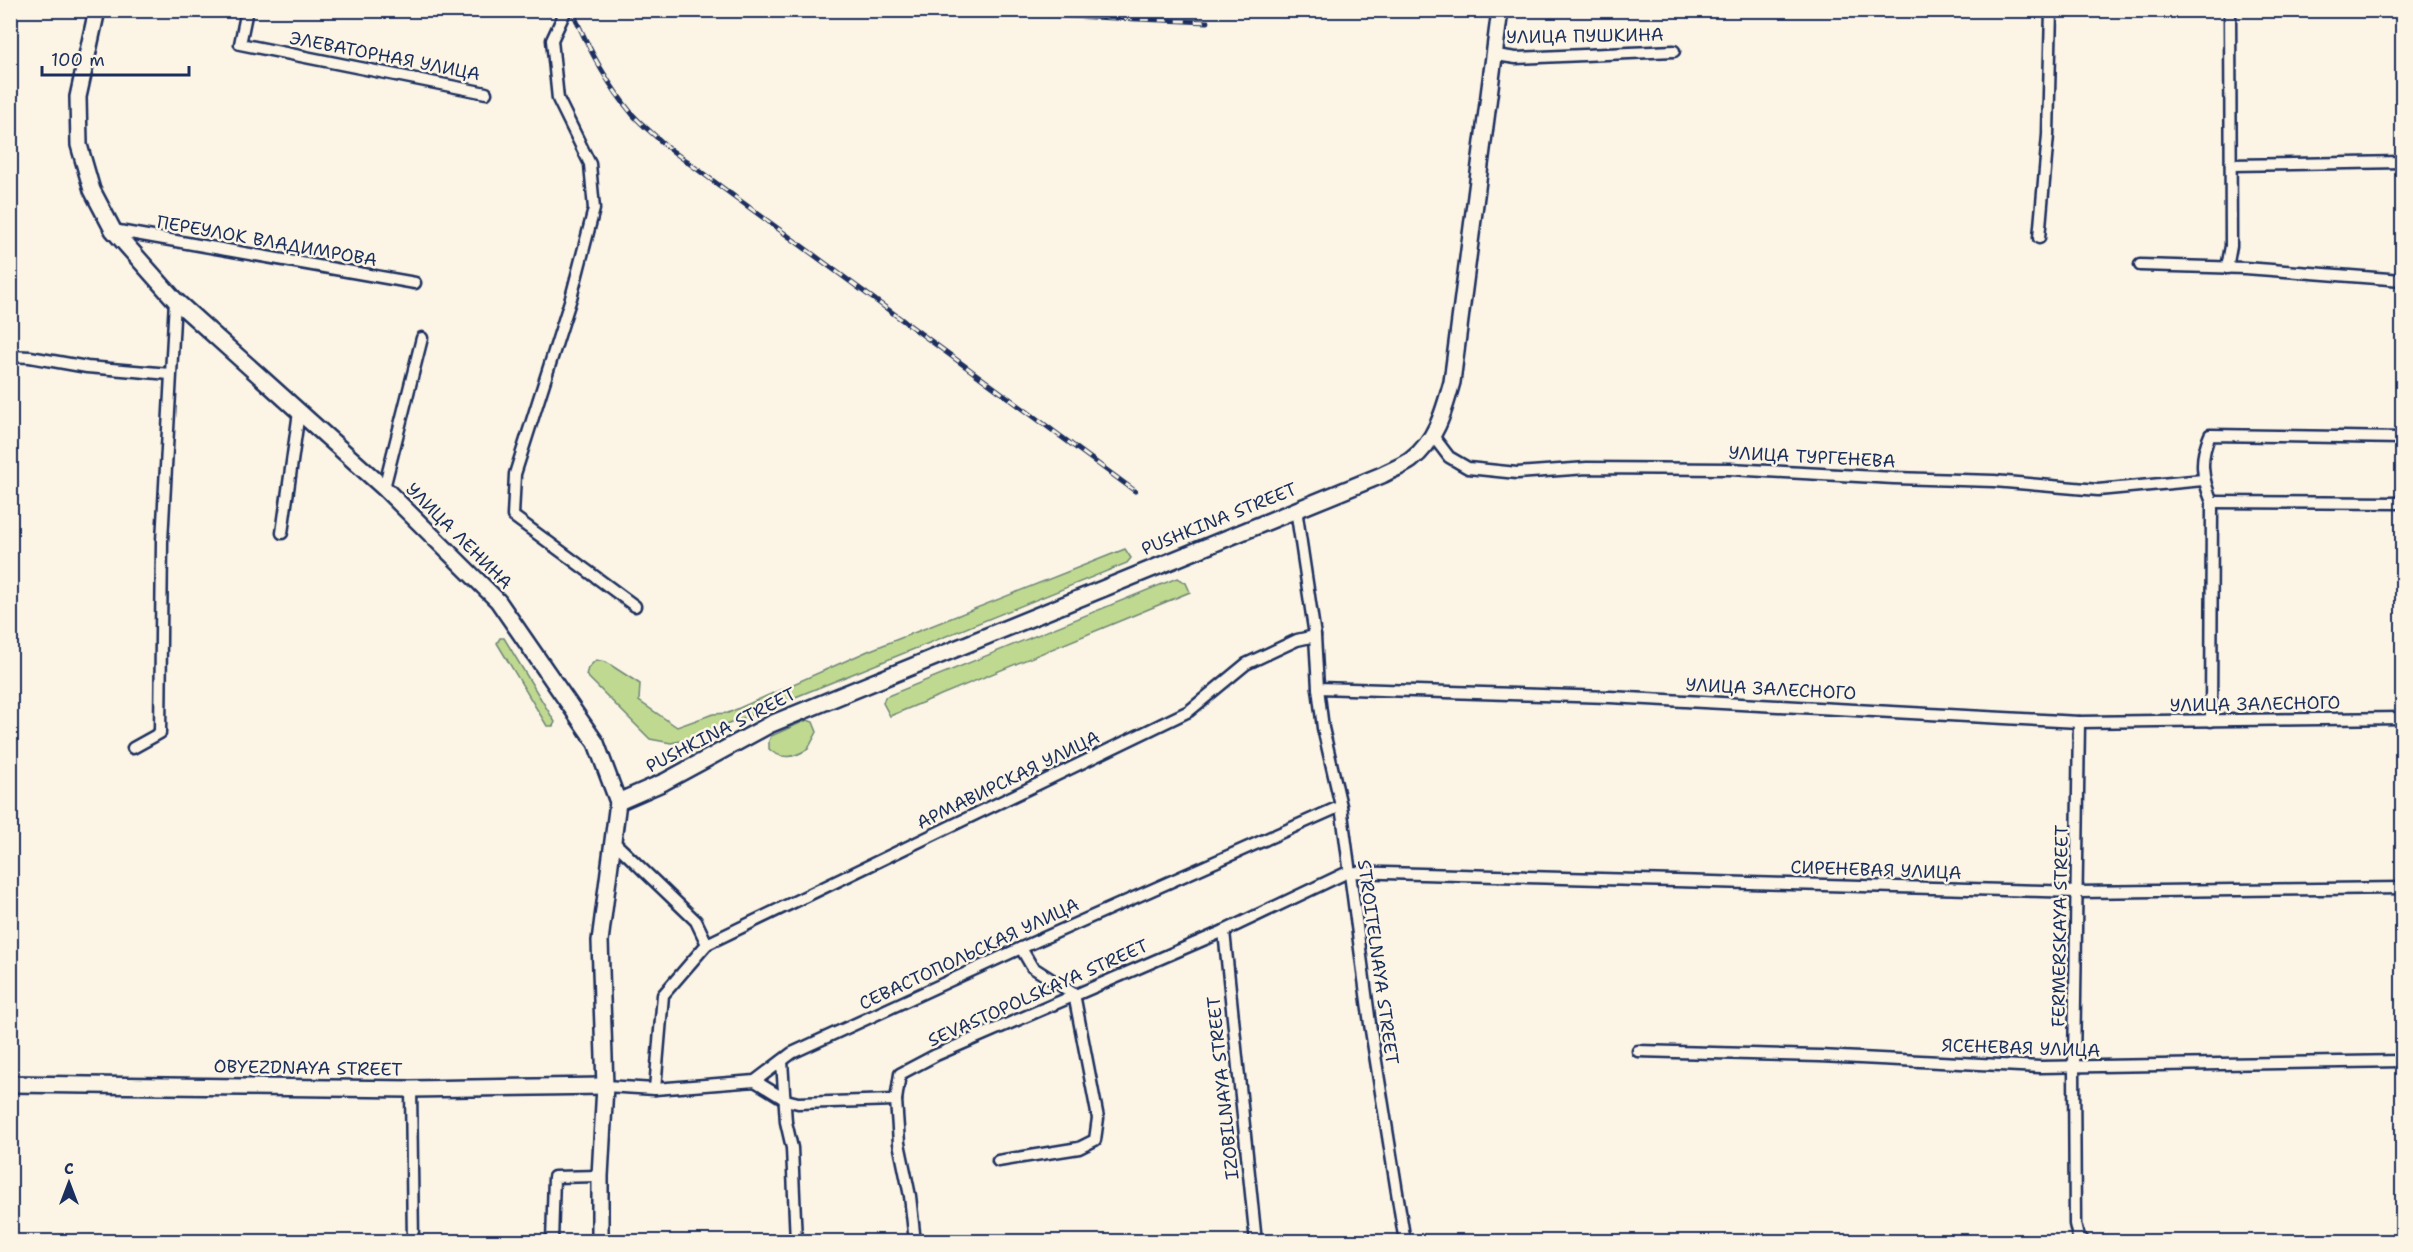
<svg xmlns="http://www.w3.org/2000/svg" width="2413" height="1252" font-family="'Shantell Sans',sans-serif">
  <rect width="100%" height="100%" fill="#fcf5e5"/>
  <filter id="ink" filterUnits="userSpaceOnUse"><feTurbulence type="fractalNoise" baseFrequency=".0167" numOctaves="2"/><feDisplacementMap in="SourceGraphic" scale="12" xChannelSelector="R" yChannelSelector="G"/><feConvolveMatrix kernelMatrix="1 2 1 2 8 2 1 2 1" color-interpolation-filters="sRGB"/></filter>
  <g filter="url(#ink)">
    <g fill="#bfd990" stroke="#6d8477" stroke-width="1.5">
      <polygon points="1125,549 1131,558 1127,563 694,738 671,743 650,739 586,675 588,668 596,660 606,662 640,684 639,701 677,727 713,714 728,713 868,651"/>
      <polygon points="1177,578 1186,583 1190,592 890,716 883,703 885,697"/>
      <polygon points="500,638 504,638 555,722 553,726 547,726 497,643"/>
      <path d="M807,720L813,722L817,732L808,749C795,757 782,761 769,749V741L771,736Z"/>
    </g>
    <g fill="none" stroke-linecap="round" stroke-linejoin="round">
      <g stroke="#1b2f5e" stroke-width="15">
        <g id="street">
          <polyline points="247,10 240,44 486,93"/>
          <polyline points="566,10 552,40 558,99 590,164 594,209 571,298 515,474 513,516 635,606"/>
          <polyline points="1496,55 1516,58 1674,51"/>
          <polyline points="2231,165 2402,162"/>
          <polyline points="113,230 415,283"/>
          <polyline points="2039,238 2048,135 2051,10"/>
          <polyline points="2140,265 2245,268 2402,280"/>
          <polyline points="2227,268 2231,246 2230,10"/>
          <polyline points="10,356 30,357 87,367 170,374"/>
          <polyline points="1433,436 1449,457 1468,468 1517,473 1587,468 1730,469 1894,478 1994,481 2098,490 2203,480"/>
          <polyline points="384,488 422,338"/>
          <polyline points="2212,502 2402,503"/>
          <polyline points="1296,509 1315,636 1318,688 1610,697 2079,722 2402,718"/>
          <polyline points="282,533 299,412"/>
          <polyline points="1318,688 1323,728 1341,806 1370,1024 1405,1242"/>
          <path d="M2211,721L2212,502C2202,478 2199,459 2210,435L2402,438"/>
          <polyline points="2079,722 2074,1067 2075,1224 2078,1237 2085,1242"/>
          <polyline points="133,748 160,733 162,541 175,300"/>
          <polyline points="614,842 696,921 707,944 1189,711 1246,664 1297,640 1315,636"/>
          <polyline points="1224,931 1256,1242"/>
          <polyline points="1638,1051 1820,1056 2040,1067 2402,1061"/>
          <polyline points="782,1061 786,1122 792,1148 796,1242"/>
          <polyline points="755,1081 786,1100 798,1103 896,1100 900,1074 936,1055 1224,931 1348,872 2078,892 2402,888"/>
          <polyline points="605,1086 655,1089 755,1081 792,1053 1021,948 1341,806"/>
          <polyline points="411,1089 413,1242"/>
          <polyline points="655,1089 663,995 707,944"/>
          <polyline points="896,1100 899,1143 910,1196 915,1242"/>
          <polyline points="998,1161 1079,1148 1095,1140 1098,1118 1074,994 1032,967 1021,948"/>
          <polyline points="552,1242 554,1177 600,1176"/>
        </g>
      </g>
      <g stroke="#1b2f5e" stroke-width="20">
        <g id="secondary">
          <polyline points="97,10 78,97 79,145 92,190 113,230 175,300 384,488 498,601 596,743 618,802 600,941 605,1086 600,1176 600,1242"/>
          <path d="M618,802L664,782L771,724L1382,475C1391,470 1403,466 1411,460C1436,441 1444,411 1452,382L1500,10"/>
          <polyline points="10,1084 411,1089 605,1086"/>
        </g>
      </g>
      <use href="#street" stroke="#fcf5e5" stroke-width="10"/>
      <use href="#secondary" stroke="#fcf5e5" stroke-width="15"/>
      <g stroke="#1b2f5e" stroke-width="5">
        <g id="rail">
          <path d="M572,10C588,48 607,84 633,115C643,126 656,136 667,147L1135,491"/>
          <polyline points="925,10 1208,22"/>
        </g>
      </g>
      <use href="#rail" stroke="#fcf5e5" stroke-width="3" stroke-dasharray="9" stroke-linecap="butt"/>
    </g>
  </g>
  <g text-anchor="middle" stroke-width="5" stroke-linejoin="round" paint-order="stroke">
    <g font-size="18" fill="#1b2f5e" stroke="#fcf5e5">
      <text transform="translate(1585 36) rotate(-1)" y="6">УЛИЦА ПУШКИНА</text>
      <text transform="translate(385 56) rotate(11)" y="6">ЭЛЕВАТОРНАЯ УЛИЦА</text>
      <text transform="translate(267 241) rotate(10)" y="6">ПЕРЕУЛОК ВЛАДИМРОВА</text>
      <text transform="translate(1812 457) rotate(3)" y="6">УЛИЦА ТУРГЕНЕВА</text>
      <text transform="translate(1219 519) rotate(-22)" y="6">PUSHKINA STREET</text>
      <text transform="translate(459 536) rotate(45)" y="6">УЛИЦА ЛЕНИНА</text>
      <text transform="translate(1771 689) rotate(3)" y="6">УЛИЦА ЗАЛЕСНОГО</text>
      <text transform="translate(2255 704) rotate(-1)" y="6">УЛИЦА ЗАЛЕСНОГО</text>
      <text transform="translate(721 730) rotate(-27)" y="6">PUSHKINA STREET</text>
      <text transform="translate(1008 780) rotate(-26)" y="6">АРМАВИРСКАЯ УЛИЦА</text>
      <text transform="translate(1876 870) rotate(2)" y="6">СИРЕНЕВАЯ УЛИЦА</text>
      <text transform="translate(2060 926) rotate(-89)" y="6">FERMERSKAYA STREET</text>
      <text transform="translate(969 954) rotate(-25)" y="6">СЕВАСТОПОЛЬСКАЯ УЛИЦА</text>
      <text transform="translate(1378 962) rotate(82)" y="6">STROITELNAYA STREET</text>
      <text transform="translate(1038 993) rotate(-24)" y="6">SEVASTOPOLSKAYA STREET</text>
      <text transform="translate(2021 1048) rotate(2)" y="6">ЯСЕНЕВАЯ УЛИЦА</text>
      <text transform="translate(308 1068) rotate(1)" y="6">OBYEZDNAYA STREET</text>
      <text transform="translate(1223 1088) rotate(-96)" y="6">IZOBILNAYA STREET</text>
    </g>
  </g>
  <rect width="2413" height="1252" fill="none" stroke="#fcf5e5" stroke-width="36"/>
  <rect x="18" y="18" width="2377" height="1216" fill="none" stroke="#1b2f5e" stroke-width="2" filter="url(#ink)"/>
  <g transform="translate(69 1183)" stroke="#fcf5e5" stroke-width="4.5" paint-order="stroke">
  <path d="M0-4.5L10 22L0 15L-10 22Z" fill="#1b2f5e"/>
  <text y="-9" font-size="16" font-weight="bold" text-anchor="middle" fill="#1b2f5e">С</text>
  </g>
  <path d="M42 66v9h147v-9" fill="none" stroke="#1b2f5e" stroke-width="3"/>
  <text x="51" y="66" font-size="18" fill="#1b2f5e" stroke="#fcf5e5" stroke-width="4.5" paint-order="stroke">100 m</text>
</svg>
